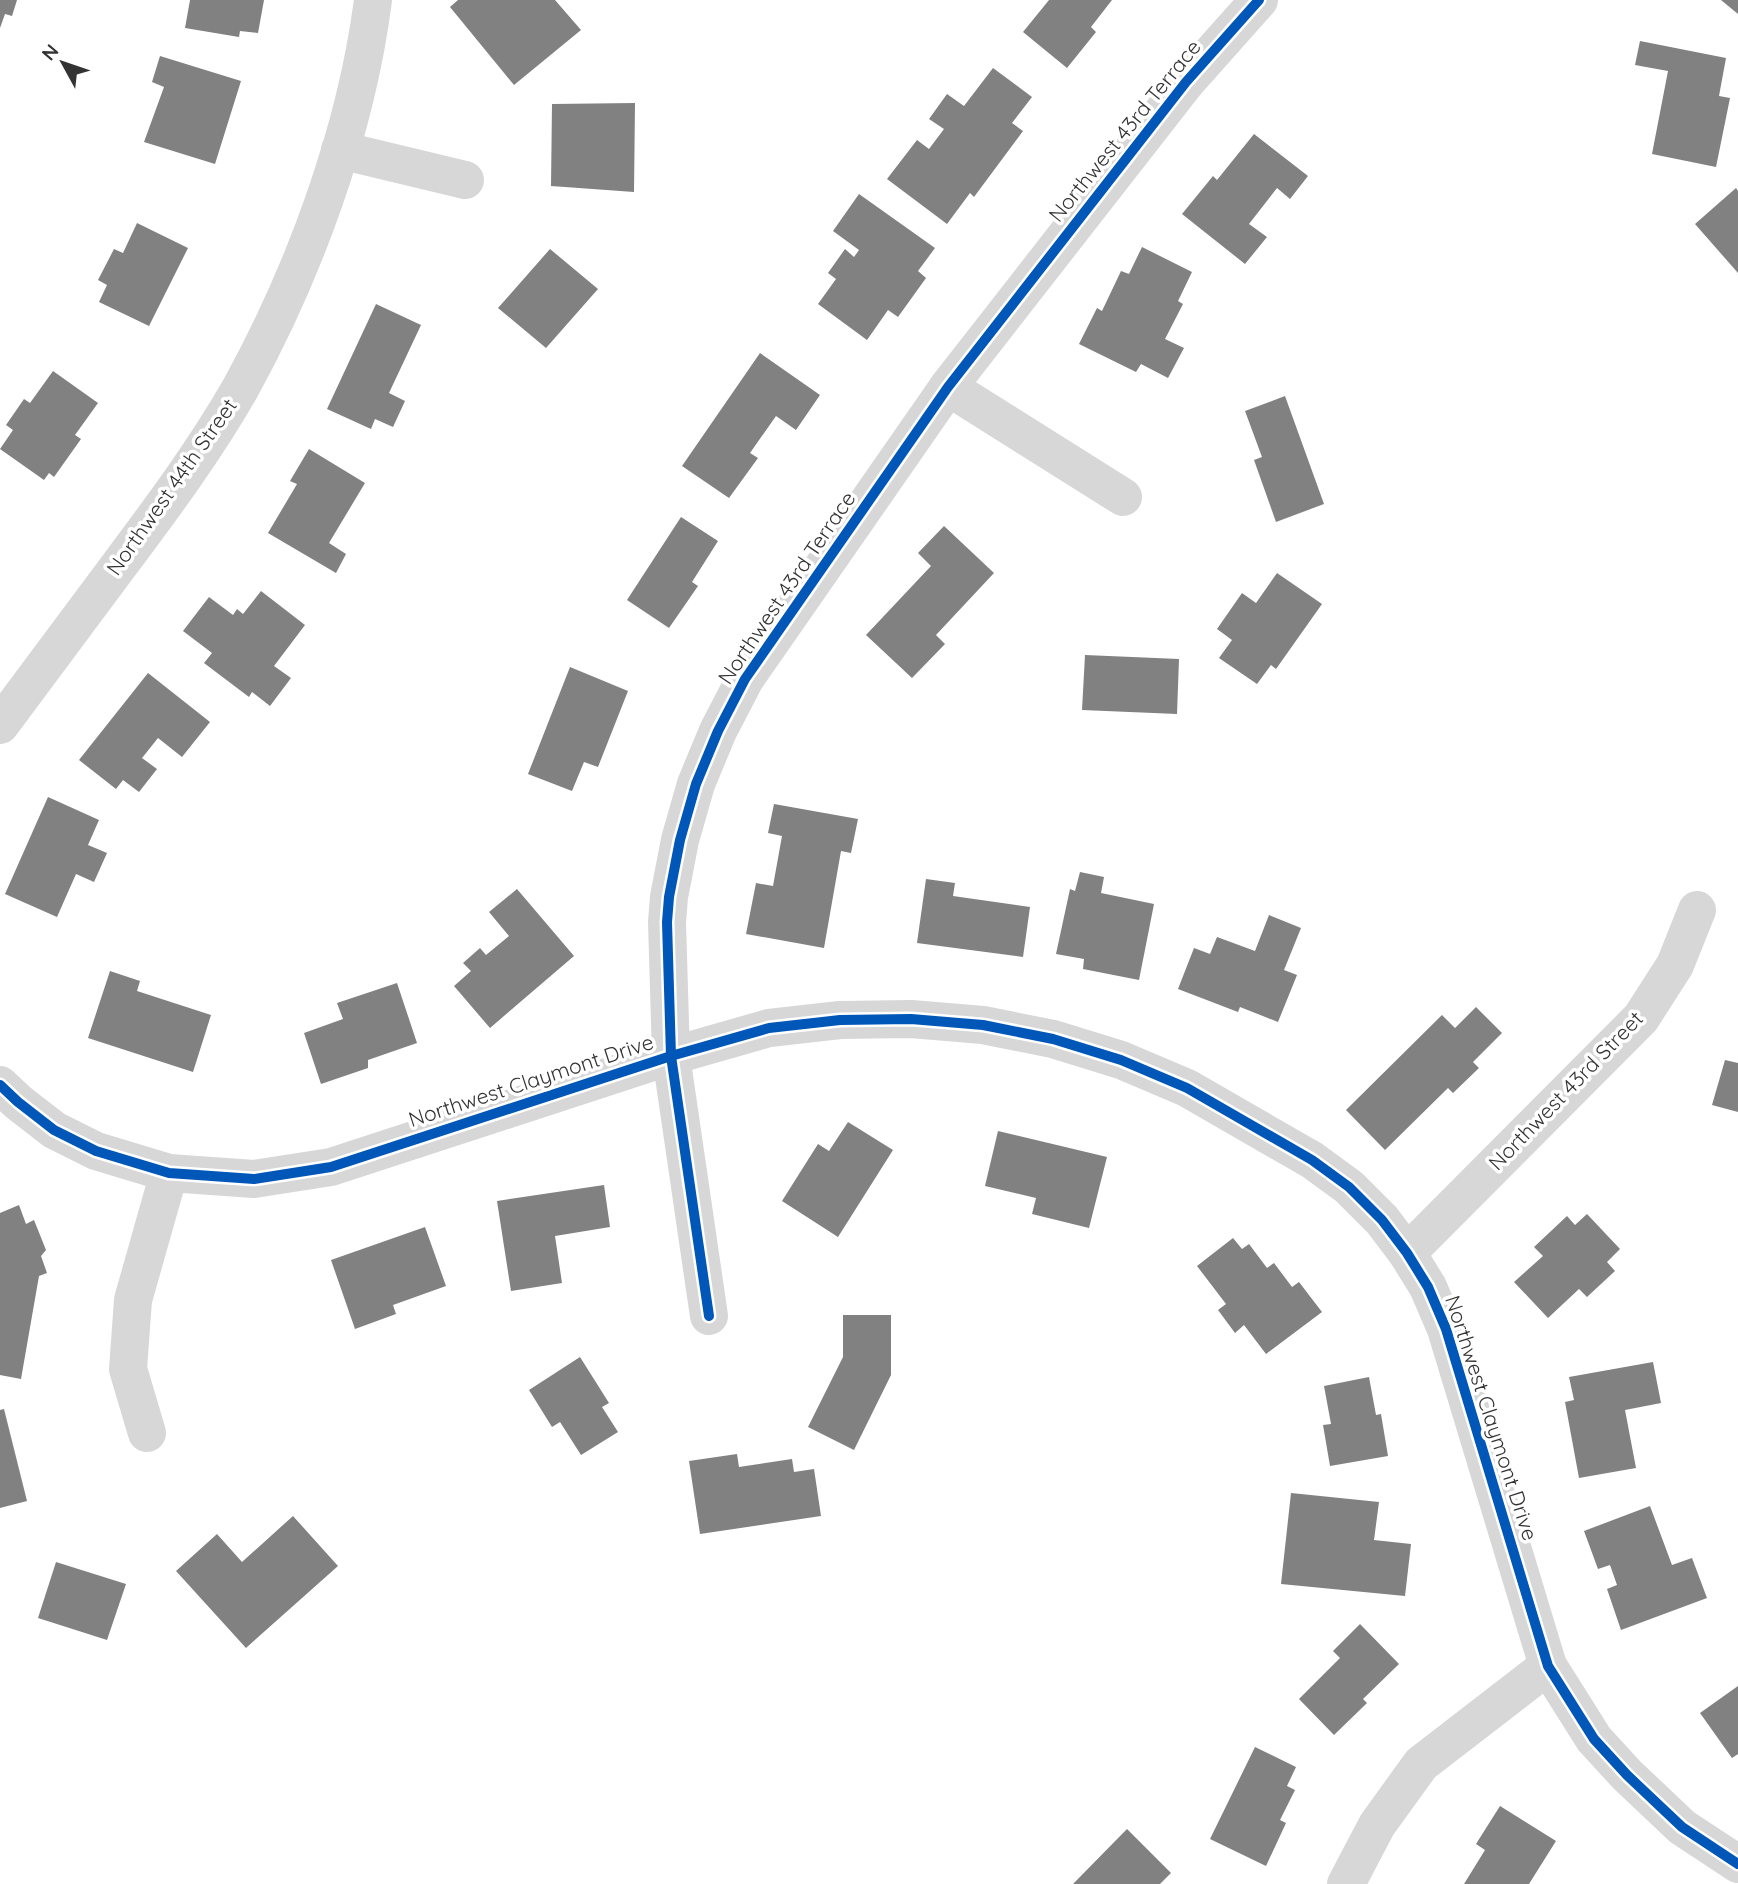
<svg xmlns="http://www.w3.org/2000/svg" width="1738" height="1884" font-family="Quicksand,sans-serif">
  <rect width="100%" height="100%" fill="#fff"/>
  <g fill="#818181">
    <polygon points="0,0 17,0 12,16 5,14 0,28"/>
    <polygon points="190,0 264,0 258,33 240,31 239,37 185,28"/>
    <polygon points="458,0 555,0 581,30 514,85 450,7"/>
    <polygon points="1049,0 1112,0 1091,27 1096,32 1067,68 1023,32"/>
    <polygon points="1721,0 1738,0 1738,14"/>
    <polygon points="1640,41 1726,58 1719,96 1730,98 1716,167 1652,154 1668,71 1635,65"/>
    <polygon points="160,56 241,81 215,164 144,142 164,87 152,82"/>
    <polygon points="993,68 1032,97 1012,123 1023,131 974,197 970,193 947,224 887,179 917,140 929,149 944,129 929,119 947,94 964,106"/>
    <polygon points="635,103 634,192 551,186 552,104"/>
    <polygon points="1254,134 1308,176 1290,199 1277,188 1249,224 1267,237 1245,264 1182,214 1213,176 1217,180"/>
    <polygon points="1736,188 1738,191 1738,273 1695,224"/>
    <polygon points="859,194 935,248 918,271 926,278 898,317 888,310 867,340 818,304 836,279 828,273 845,249 854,257 859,250 833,231"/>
    <polygon points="137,223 188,248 149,326 99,302 107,285 98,280 114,249 123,253"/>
    <polygon points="1142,247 1192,272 1178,301 1183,304 1165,339 1184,348 1168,378 1141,364 1136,372 1079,344 1097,308 1102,311 1121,271 1129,274"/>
    <polygon points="550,249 598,289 546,348 498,308"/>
    <polygon points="376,304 421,325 389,393 405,401 393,427 375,419 371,429 327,409"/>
    <polygon points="760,353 820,395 796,430 776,416 750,453 758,458 729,498 682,466"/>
    <polygon points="53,371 98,403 75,435 81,439 54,477 49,473 44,480 0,449 13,430 6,425 24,399 30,403"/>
    <polygon points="1285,396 1324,504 1276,522 1254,460 1262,457 1245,411"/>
    <polygon points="309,449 365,483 329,543 346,554 336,573 268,533 297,484 290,481"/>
    <polygon points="681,517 718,541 692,582 698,586 669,628 627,600"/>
    <polygon points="944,526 994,573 936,635 945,644 912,678 866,635 931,566 918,553"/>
    <polygon points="1277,573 1322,604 1276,669 1271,665 1257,684 1219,658 1232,640 1217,629 1242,593 1256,603"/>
    <polygon points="261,591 305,625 274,666 291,678 270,706 252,692 249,697 204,663 212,653 183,631 209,597 233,615 237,609 243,614"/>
    <polygon points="1085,655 1179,659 1177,714 1082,710"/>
    <polygon points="570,667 628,691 598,767 584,762 572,791 528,774"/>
    <polygon points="148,673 210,722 182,757 158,738 142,758 157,769 139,792 123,780 116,789 79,760"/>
    <polygon points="48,797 99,820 88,845 107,853 94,882 76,874 57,917 5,894"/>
    <polygon points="774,804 858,819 851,853 841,851 824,948 746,934 756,883 773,886 782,836 768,833"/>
    <polygon points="1080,872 1104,877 1101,893 1154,904 1139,980 1083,969 1084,959 1056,954 1070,889 1075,891"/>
    <polygon points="926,879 955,883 953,896 1030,907 1023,957 917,943"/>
    <polygon points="517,889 574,956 490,1028 454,986 471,971 463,963 480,948 486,955 509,936 489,912"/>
    <polygon points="1269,915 1301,928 1284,970 1297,975 1278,1022 1240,1007 1238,1012 1178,989 1194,948 1210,954 1217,937 1255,951"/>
    <polygon points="110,971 140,981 137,991 211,1015 193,1072 88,1038"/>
    <polygon points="397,983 417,1043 368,1060 368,1068 321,1084 304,1033 343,1019 337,1003"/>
    <polygon points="1476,1007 1502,1033 1473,1062 1479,1068 1453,1093 1448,1088 1385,1150 1346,1110 1442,1015 1455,1028"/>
    <polygon points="1725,1060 1738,1063 1738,1112 1712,1105"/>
    <polygon points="848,1122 893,1150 838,1237 782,1201 818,1144 829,1151"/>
    <polygon points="998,1131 1107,1157 1089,1228 1032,1214 1036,1198 985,1186"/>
    <polygon points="604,1185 610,1227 555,1236 562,1283 511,1291 497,1201"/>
    <polygon points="19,1205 26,1224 34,1220 46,1250 41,1256 47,1273 39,1276 21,1379 0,1375 0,1213"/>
    <polygon points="1587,1214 1620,1249 1607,1262 1615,1271 1587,1297 1579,1289 1548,1318 1514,1282 1543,1256 1534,1247 1567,1216 1575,1225"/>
    <polygon points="425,1227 446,1286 393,1305 396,1314 355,1329 331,1260"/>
    <polygon points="1233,1238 1242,1249 1249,1244 1267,1268 1274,1263 1292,1287 1299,1282 1322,1312 1266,1354 1244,1325 1235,1333 1218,1310 1226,1304 1197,1266"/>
    <polygon points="843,1315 891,1315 891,1375 854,1450 808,1427 843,1357"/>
    <polygon points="580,1357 609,1403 602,1407 618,1432 581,1455 560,1422 552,1427 529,1390"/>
    <polygon points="1653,1362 1661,1403 1625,1410 1636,1468 1579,1478 1565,1402 1574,1400 1569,1377"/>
    <polygon points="1369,1377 1376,1415 1381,1414 1388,1456 1330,1466 1323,1425 1331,1424 1324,1386"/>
    <polygon points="4,1409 27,1501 0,1508 0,1410"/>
    <polygon points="737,1454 739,1467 792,1459 794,1472 814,1469 821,1516 700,1534 689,1461"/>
    <polygon points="1291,1493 1379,1502 1374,1540 1411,1544 1405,1596 1281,1584"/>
    <polygon points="1650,1506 1672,1565 1692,1558 1707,1598 1621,1630 1607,1589 1617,1585 1610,1565 1598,1569 1584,1531"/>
    <polygon points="293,1516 338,1566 246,1648 176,1571 217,1534 242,1562"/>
    <polygon points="56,1562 126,1584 107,1640 38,1618"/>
    <polygon points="1360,1624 1399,1664 1363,1699 1367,1703 1334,1735 1299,1699 1340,1658 1333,1651"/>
    <polygon points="1738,1686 1738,1754 1732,1758 1700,1713"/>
    <polygon points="1255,1747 1296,1767 1287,1786 1295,1790 1280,1820 1286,1823 1266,1866 1210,1839"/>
    <polygon points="1500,1806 1556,1841 1529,1884 1464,1884 1485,1850 1476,1844"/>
    <polygon points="1127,1829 1171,1873 1160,1884 1073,1884"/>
  </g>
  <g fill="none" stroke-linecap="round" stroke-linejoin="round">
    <g stroke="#d7d7d7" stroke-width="38">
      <polyline points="340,150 465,180"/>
      <polyline points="948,387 1123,497"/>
      <path d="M0,725C40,671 80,617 120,564C162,508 205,450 240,389C304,273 356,132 373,0"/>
      <polyline points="0,1085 18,1102 54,1130 96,1151 169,1173 254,1179 331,1167 671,1056 769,1028 840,1020 911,1019 983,1025 1053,1039 1121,1060 1187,1088 1312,1160 1349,1187 1382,1220 1407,1253 1428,1287 1446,1329 1548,1666 1594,1739 1627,1775 1682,1827 1738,1864"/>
      <polyline points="1407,1253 1641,1018 1675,965 1697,910"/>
      <polyline points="709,1316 671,1056 667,922 669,897 680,840 696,784 718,731 745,679 948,387 1186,82 1259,0"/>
      <polyline points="147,1433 128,1369 133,1300 169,1173"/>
      <polyline points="1346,1884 1377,1825 1421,1764 1548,1666"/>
    </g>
    <g stroke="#fff" stroke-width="15">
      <g id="cycleway">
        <polyline points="0,1085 18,1102 54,1130 96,1151 169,1173 254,1179 331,1167 671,1056 769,1028 840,1020 911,1019 983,1025 1053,1039 1121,1060 1187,1088 1312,1160 1349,1187 1382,1220 1407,1253 1428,1287 1446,1329 1548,1666 1594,1739 1627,1775 1682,1827 1738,1864"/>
        <polyline points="709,1316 671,1056 667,922 669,897 680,840 696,784 718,731 745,679 948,387 1186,82 1259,0"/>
      </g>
    </g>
    <use href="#cycleway" stroke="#0057b8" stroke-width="10"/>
  </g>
  <g text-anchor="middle" stroke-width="7" stroke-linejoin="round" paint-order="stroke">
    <g font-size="21" fill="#333" stroke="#fff">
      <text transform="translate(1125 131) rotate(-51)" y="7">Northwest 43rd Terrace</text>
      <text transform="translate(172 487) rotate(-55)" y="7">Northwest 44th Street</text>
      <text transform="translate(787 588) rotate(-56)" y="7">Northwest 43rd Terrace</text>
      <text transform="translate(531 1081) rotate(-18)" y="7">Northwest Claymont Drive</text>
      <text transform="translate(1566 1091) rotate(-46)" y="7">Northwest 43rd Street</text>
      <text transform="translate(1491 1418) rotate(72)" y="7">Northwest Claymont Drive</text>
    </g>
  </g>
  <g transform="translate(63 63) rotate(310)" stroke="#ffffff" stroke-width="5" paint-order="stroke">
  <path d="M0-5L12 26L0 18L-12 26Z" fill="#333333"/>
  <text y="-10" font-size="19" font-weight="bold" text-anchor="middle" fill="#333333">N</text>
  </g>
</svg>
